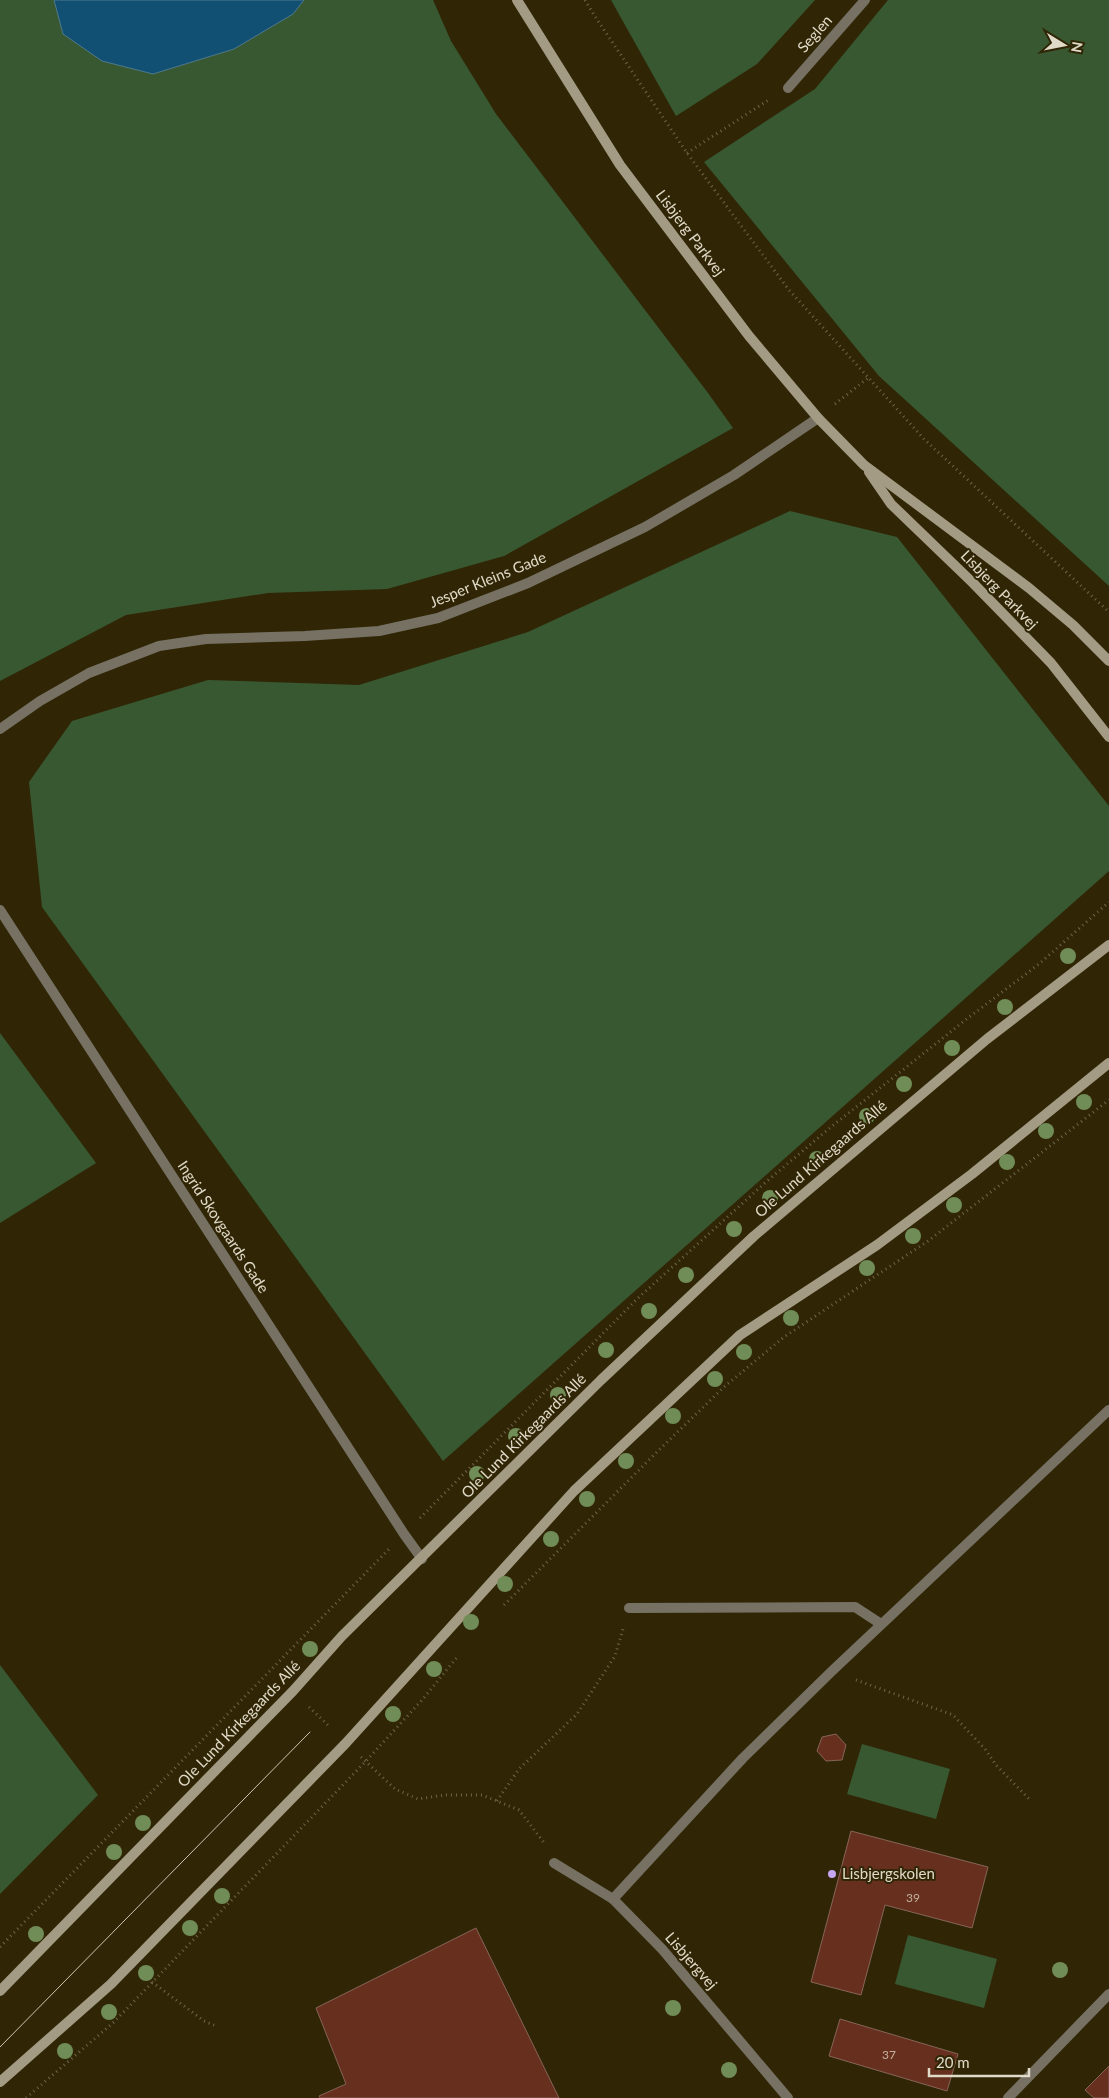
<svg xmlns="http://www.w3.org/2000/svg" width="1109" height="2098" font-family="Lato,sans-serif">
  <rect width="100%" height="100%" fill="#302606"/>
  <g fill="#385832">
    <polygon points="0,0 433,0 451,41 496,114 708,393 733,428 504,556 387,589 268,593 126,615 0,681"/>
    <polygon points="611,0 815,0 757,64 676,116"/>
    <polygon points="888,0 1109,0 1109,586 879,376 704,162 815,89"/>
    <polygon points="790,511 897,537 1109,806 1109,871 443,1461 42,907 29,782 72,721 208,680 359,685 528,632"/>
    <polygon points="0,1033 96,1163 0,1223"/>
    <polygon points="0,1665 98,1795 0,1894"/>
    <polygon points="862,1744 950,1769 936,1819 847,1794"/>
    <polygon points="908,1935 997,1959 984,2008 895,1984"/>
  </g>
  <polygon fill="#115073" stroke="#4f798c" points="54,0 304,0 293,14 234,49 153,74 102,61 63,34"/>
  <g fill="#67301e" stroke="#876458">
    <polygon points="836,1734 846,1745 842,1760 826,1761 817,1751 822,1737"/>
    <polygon points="851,1831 988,1867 972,1928 885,1905 861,1995 811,1982"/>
    <polygon points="476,1928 559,2098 320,2098 319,2096 346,2084 316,2008"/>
    <polygon points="840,2019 958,2054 947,2091 829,2056"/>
    <polygon points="1109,2066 1109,2098 1094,2098 1085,2090"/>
  </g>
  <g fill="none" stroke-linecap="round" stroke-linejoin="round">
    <g stroke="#6e664b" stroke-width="3" stroke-dasharray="1 4" stroke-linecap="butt">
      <polyline points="585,0 594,15 687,153 789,290 924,439 1109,612"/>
      <polyline points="687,153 770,99"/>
      <polyline points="835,404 868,378"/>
      <polyline points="420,1518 637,1299 766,1182 831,1127 968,1018 1039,964 1109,902"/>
      <polyline points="504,1605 659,1450 724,1387 784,1337 928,1241 1109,1100"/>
      <polyline points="856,1680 953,1715 985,1749 996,1765 1031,1801"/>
      <polyline points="309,1707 330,1727"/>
      <polyline points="361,1757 395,1789 418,1799 445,1795 482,1795 519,1810 545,1844"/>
      <polyline points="497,1801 519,1769 577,1714 615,1656 623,1629"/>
      <polyline points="0,1947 389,1549"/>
      <polyline points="152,1982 204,2021 216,2026"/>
      <polyline points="26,2098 114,2022 366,1761 423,1699 458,1656"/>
    </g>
    <g stroke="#767163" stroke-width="10">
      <polyline points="0,729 40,701 89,673 159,646 206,639 305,636 379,631 438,618 528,583 645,527 734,475 818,418"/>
      <polyline points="0,910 404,1534 422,1559"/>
      <polyline points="629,1608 855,1607 881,1624"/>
      <polyline points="554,1863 613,1899 662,1949 788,2098"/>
      <polyline points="613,1899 743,1758 832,1671 1109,1410"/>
    </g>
    <g stroke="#767163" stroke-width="10">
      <polyline points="788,88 865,0"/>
      <polyline points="1008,2098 1109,1994"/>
    </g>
    <g stroke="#a39b84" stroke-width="10">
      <polyline points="517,0 620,165 749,336 818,418 864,465 1029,588 1073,625 1109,661"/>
      <polyline points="869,472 891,504 973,583 1051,663 1109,737"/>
      <polyline points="0,1991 293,1691 342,1636 601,1380 754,1236 987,1039 1109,945"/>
      <polyline points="0,2082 111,1984 346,1743 574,1491 740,1335 877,1245 972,1174 1109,1063"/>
    </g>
    <polyline stroke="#ccc5b2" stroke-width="1" points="0,2047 310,1732"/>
  </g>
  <g fill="#708d57">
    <circle cx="1068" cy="956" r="8"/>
    <circle cx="1005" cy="1007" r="8"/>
    <circle cx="952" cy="1048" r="8"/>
    <circle cx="904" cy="1084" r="8"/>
    <circle cx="1084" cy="1102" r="8"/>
    <circle cx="867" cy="1116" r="8"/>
    <circle cx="1046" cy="1131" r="8"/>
    <circle cx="817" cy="1159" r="8"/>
    <circle cx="1007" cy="1162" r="8"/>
    <circle cx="770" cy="1198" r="8"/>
    <circle cx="954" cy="1205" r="8"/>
    <circle cx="734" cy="1229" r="8"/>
    <circle cx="913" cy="1236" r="8"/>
    <circle cx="867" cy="1268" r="8"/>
    <circle cx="686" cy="1275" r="8"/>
    <circle cx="649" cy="1311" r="8"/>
    <circle cx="791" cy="1318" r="8"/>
    <circle cx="606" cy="1350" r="8"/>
    <circle cx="744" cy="1352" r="8"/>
    <circle cx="715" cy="1379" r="8"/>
    <circle cx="558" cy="1395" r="8"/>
    <circle cx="673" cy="1416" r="8"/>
    <circle cx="516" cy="1436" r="8"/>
    <circle cx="626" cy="1461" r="8"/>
    <circle cx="477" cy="1474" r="8"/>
    <circle cx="587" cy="1499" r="8"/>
    <circle cx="551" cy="1539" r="8"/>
    <circle cx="505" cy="1584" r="8"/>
    <circle cx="471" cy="1622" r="8"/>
    <circle cx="310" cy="1649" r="8"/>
    <circle cx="434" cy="1669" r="8"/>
    <circle cx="393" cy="1714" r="8"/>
    <circle cx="143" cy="1823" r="8"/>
    <circle cx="114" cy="1852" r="8"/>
    <circle cx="222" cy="1896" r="8"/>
    <circle cx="190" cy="1928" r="8"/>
    <circle cx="36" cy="1934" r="8"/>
    <circle cx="1060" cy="1970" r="8"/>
    <circle cx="146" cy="1973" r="8"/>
    <circle cx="673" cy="2008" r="8"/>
    <circle cx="109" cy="2012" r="8"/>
    <circle cx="65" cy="2051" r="8"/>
    <circle cx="729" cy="2070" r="8"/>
  </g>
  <circle fill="#c6a6f0" stroke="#302606" stroke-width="2" cx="832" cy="1874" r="5"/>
  <g text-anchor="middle" stroke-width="4" stroke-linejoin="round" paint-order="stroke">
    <g font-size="12" fill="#c2b09e">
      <text x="913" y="1902">39</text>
      <text x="889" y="2059">37</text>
    </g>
    <g font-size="15" fill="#e0dac8" stroke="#302606">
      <text transform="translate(815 34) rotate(-49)" y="5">Seglen</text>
      <text transform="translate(690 233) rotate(53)" y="5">Lisbjerg Parkvej</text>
      <text transform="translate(488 580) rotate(-22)" y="5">Jesper Kleins Gade</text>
      <text transform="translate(999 590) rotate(46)" y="5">Lisbjerg Parkvej</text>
      <text transform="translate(821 1159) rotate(-41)" y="5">Ole Lund Kirkegaards Allé</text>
      <text transform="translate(223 1227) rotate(57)" y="5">Ingrid Skovgaards Gade</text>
      <text transform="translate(524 1436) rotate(-45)" y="5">Ole Lund Kirkegaards Allé</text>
      <text transform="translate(239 1724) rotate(-46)" y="5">Ole Lund Kirkegaards Allé</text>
      <text transform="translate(691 1961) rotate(49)" y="5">Lisbjergvej</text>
    </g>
    <g font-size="15" fill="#e0dac8" stroke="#302606" text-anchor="start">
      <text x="842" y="1879">Lisbjergskolen</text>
    </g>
  </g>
  <g transform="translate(1064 45) rotate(100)" stroke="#302606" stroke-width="4" paint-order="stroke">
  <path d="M0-4L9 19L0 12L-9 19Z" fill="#e0dac8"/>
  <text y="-8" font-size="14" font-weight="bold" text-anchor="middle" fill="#e0dac8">N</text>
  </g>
  <path d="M929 2068v8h100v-8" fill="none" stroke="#e0dac8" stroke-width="2.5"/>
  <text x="936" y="2068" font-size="15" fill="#e0dac8" stroke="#302606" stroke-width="4" paint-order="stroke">20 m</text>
</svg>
